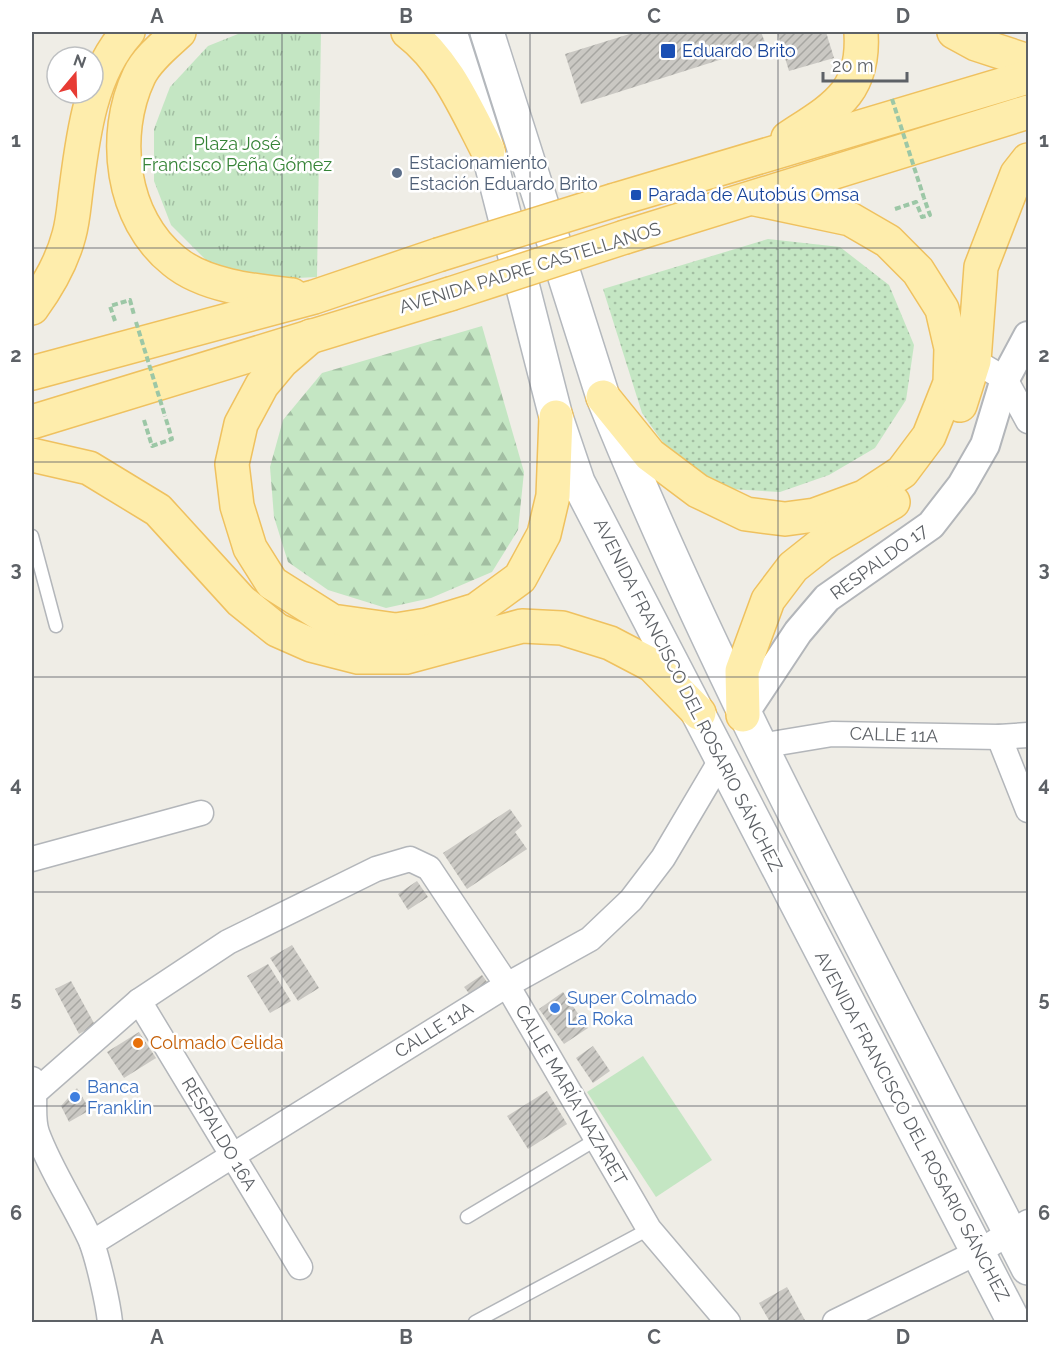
<svg xmlns="http://www.w3.org/2000/svg" width="1060" height="1354" font-family="Raleway,sans-serif">
  <defs>
    <pattern id="grass-dots" width="8" height="8" patternUnits="userSpaceOnUse" patternTransform="scale(1.5)"><rect width="8" height="8" fill="#c4e6c3"/><path d="M2 2h.1M6 6h.1" fill="none" stroke="#a2bea2" stroke-width="1.8" stroke-linecap="round"/></pattern>
    <pattern id="forest-firs" width="22" height="20" patternUnits="userSpaceOnUse" patternTransform="scale(1.5)"><rect width="22" height="20" fill="#c4e6c3"/><path d="M5 1l3.5 6h-7zM16 11l3.5 6h-7z" fill="#a2bea2"/></pattern>
    <pattern id="park-tufts" width="24" height="20" patternUnits="userSpaceOnUse" patternTransform="scale(1.5)"><rect width="24" height="20" fill="#c4e6c3"/><path d="M3 7l-1-3M5 7V3M7 7l1-3M15 17l-1-3M17 17v-4M19 17l1-3" fill="none" stroke="#a2bea2"/></pattern>
    <pattern id="building-hatch" width="6" height="6" patternUnits="userSpaceOnUse" patternTransform="scale(1.5)"><rect width="6" height="6" fill="#cac8c3"/><path d="M-1 1l2-2M0 6l6-6M5 7l2-2" fill="none" stroke="#a7a6a2"/></pattern>
  </defs>
  <rect width="100%" height="100%" fill="#efede6"/>
  <polygon fill="url(#grass-dots)" points="768,239 840,247 889,285 914,345 906,400 875,448 829,475 780,492 730,489 674,458 642,413 603,289"/>
  <polygon fill="url(#forest-firs)" points="482,326 524,472 518,530 492,572 431,598 386,608 328,590 288,562 274,517 270,467 283,420 322,373"/>
  <polygon fill="url(#park-tufts)" points="243,32 321,32 317,277 256,280 207,261 171,225 154,181 154,129 170,87 208,46"/>
  <polygon fill="#c4e6c3" points="643,1056 712,1160 656,1197 587,1092"/>
  <g fill="url(#building-hatch)">
    <polygon points="636,32 761,32 766,45 581,104 565,54"/>
    <polygon points="777,32 826,32 834,58 789,71"/>
    <polygon points="510,809 522,826 515,832 527,849 467,889 443,853"/>
    <polygon points="417,881 428,897 408,910 398,894"/>
    <polygon points="292,945 319,988 298,1001 270,958"/>
    <polygon points="268,964 291,1001 270,1013 247,976"/>
    <polygon points="482,975 492,989 475,1001 464,987"/>
    <polygon points="71,981 95,1025 79,1034 55,989"/>
    <polygon points="563,992 588,1028 564,1044 539,1009"/>
    <polygon points="139,1032 156,1058 124,1078 107,1052"/>
    <polygon points="593,1046 610,1071 593,1083 576,1058"/>
    <polygon points="77,1088 90,1110 69,1122 61,1106"/>
    <polygon points="547,1091 567,1124 528,1149 507,1116"/>
    <polygon points="787,1287 806,1322 770,1322 759,1303"/>
  </g>
  <g fill="none" stroke-linecap="round" stroke-linejoin="round">
    <g stroke="#b3b6ba" stroke-width="15">
      <g id="service">
        <polyline points="32,536 56,626"/>
        <polyline points="467,1217 597,1139"/>
        <polyline points="475,1322 649,1229"/>
      </g>
    </g>
    <g stroke="#b3b6ba" stroke-width="27">
      <g id="minor">
        <polyline points="961,353 1005,379 1028,421"/>
        <polyline points="999,737 1028,810"/>
        <polyline points="760,746 832,734 999,737 1028,735"/>
        <polyline points="32,859 201,813"/>
        <polyline points="139,1001 300,1267"/>
        <path d="M32,1079C37,1097 31,1115 37,1133C51,1171 74,1204 91,1241C98,1259 108,1303 110,1322"/>
        <polyline points="32,1095 139,1001 228,942 376,869 410,859 429,868 507,985 649,1229 728,1322"/>
        <polyline points="92,1243 507,985 590,939 631,900 663,858 721,760"/>
        <polyline points="835,1322 978,1252 1028,1222"/>
      </g>
    </g>
    <g stroke="#b3b6ba" stroke-width="32">
      <polyline id="tertiary" points="743,715 798,632 827,598 931,525 962,485 985,445 1005,379 1028,336"/>
    </g>
    <g stroke="#b4b8bd" stroke-width="36">
      <g id="secondary">
        <polyline points="450,32 488,151 556,417 578,482 1014,1322"/>
        <path d="M487,32L603,397C724,697 882,980 1028,1268"/>
      </g>
    </g>
    <g stroke="#efc15f" stroke-width="36">
      <g id="primary">
        <path d="M179,32C166,44 147,59 139,76C111,135 121,219 174,261C204,286 254,291 292,295"/>
        <path d="M408,32C446,61 466,109 488,151"/>
        <polyline points="954,32 976,44 1028,61"/>
        <path d="M788,138C834,108 865,93 861,32"/>
        <polyline points="615,200 1028,77"/>
        <polyline points="625,237 1028,112"/>
        <path d="M32,308C48,286 62,262 69,235C73,221 74,205 76,190C83,135 90,74 128,32"/>
        <polyline points="311,336 282,361 262,385 241,424 232,464 237,506 250,548 272,583 332,621 396,630 427,625 476,610 520,578 544,534 553,496 556,417"/>
        <polyline points="32,373 314,297 438,255"/>
        <polyline points="603,397 650,455 698,491 746,514 785,519 815,515 864,497 902,472 929,436 950,383 951,348 942,309 918,271 888,241 850,219 755,199"/>
        <polyline points="960,405 974,361 981,267 1017,174 1028,160"/>
        <polyline points="32,422 450,294"/>
        <polyline points="32,455 89,468 158,510 241,601 277,630 311,645 358,657 406,657 522,626 562,628 610,643 652,665 699,713"/>
        <polyline points="743,715 742,671 768,600 793,567 822,544 893,502"/>
      </g>
    </g>
    <g stroke="#9cc7a6" stroke-width="4" stroke-dasharray="6 3" stroke-linecap="butt">
      <polyline points="895,209 916,202 922,217 930,215 924,198"/>
      <polyline points="115,321 110,306 130,300 134,315"/>
      <polyline points="144,420 152,446 172,439 165,416"/>
    </g>
    <use href="#service" stroke="#fff" stroke-width="12"/>
    <use href="#minor" stroke="#fff" stroke-width="24"/>
    <use href="#tertiary" stroke="#fff" stroke-width="28"/>
    <use href="#secondary" stroke="#fff" stroke-width="33"/>
    <use href="#primary" stroke="#feedac" stroke-width="33"/>
    <g stroke="#efc15f" stroke-width="36" stroke-linecap="butt">
      <g id="primary-bridge">
        <polyline points="438,255 615,200"/>
        <polyline points="450,294 625,237"/>
      </g>
    </g>
    <g stroke="#9cc7a6" stroke-width="4" stroke-dasharray="6 3" stroke-linecap="butt">
      <polyline points="892,99 924,198"/>
      <polyline points="136,322 165,416"/>
    </g>
    <use href="#primary-bridge" stroke="#feedac" stroke-width="33"/>
  </g>
  <path fill="none" stroke="#5d6166" stroke-width="1.5" stroke-opacity="0.55" d="M282,32V1322M530,32V1322M778,32V1322M32,248H1028M32,462H1028M32,677H1028M32,892H1028M32,1106H1028"/>
  <g fill="#1a4fb4" stroke="#fff" stroke-width="2">
    <rect x="660" y="43" width="16" height="16" rx="3"/>
    <rect x="630" y="189" width="12" height="12" rx="3"/>
  </g>
  <circle fill="#5c6f8a" stroke="#fff" stroke-width="2" cx="397" cy="173" r="6"/>
  <g fill="#3f7fe0" stroke="#fff" stroke-width="2">
    <circle cx="555" cy="1008" r="6"/>
    <circle cx="75" cy="1097" r="6"/>
  </g>
  <circle fill="#e8710a" stroke="#fff" stroke-width="2" cx="138" cy="1043" r="6"/>
  <g text-anchor="middle" stroke-width="5" stroke-linejoin="round" paint-order="stroke">
    <g font-size="18" fill="#164399" stroke="#fff" text-anchor="start">
      <text x="682" y="57">Eduardo Brito</text>
      <text x="648" y="201">Parada de Autobús Omsa</text>
    </g>
    <g font-size="18" fill="#368437" stroke="#fff">
      <text x="237" y="150">Plaza José<tspan x="237" dy="21">Francisco Peña Gómez</tspan></text>
    </g>
    <g font-size="18" fill="#4e5e75" stroke="#fff" text-anchor="start">
      <text x="409" y="169">Estacionamiento<tspan x="409" dy="21">Estación Eduardo Brito</tspan></text>
    </g>
    <g font-size="18" fill="#5d6166" stroke="#fff">
      <text transform="translate(530 268) rotate(-17)" y="6">AVENIDA PADRE CASTELLANOS</text>
      <text transform="translate(879 562) rotate(-36)" y="6">RESPALDO 17</text>
      <text transform="translate(688 695) rotate(63)" y="6">AVENIDA FRANCISCO DEL ROSARIO SÁNCHEZ</text>
      <text transform="translate(894 735) rotate(2)" y="6">CALLE 11A</text>
      <text transform="translate(434 1030) rotate(-32)" y="6">CALLE 11A</text>
      <text transform="translate(571 1095) rotate(60)" y="6">CALLE MARÍA NAZARET</text>
      <text transform="translate(912 1126) rotate(62)" y="6">AVENIDA FRANCISCO DEL ROSARIO SÁNCHEZ</text>
      <text transform="translate(219 1134) rotate(59)" y="6">RESPALDO 16A</text>
    </g>
    <g font-size="18" fill="#366cbe" stroke="#fff" text-anchor="start">
      <text x="567" y="1004">Super Colmado<tspan x="567" dy="21">La Roka</tspan></text>
      <text x="87" y="1093">Banca<tspan x="87" dy="21">Franklin</tspan></text>
    </g>
    <g font-size="18" fill="#c56008" stroke="#fff" text-anchor="start">
      <text x="150" y="1049">Colmado Celida</text>
    </g>
  </g>
  <rect width="1060" height="1354" fill="none" stroke="#ffffff" stroke-width="66"/>
  <g transform="translate(75 75) rotate(19)"><circle r="28" fill="#ffffff" stroke="#bec0c2" stroke-width="1.5"/>
  <path d="M0-4.5L10 22L0 15L-10 22Z" fill="#e73b34"/>
  <text y="-9" font-size="16" font-weight="bold" text-anchor="middle" fill="#5d6166">N</text>
  </g>
  <path d="M823 72v9h84v-9" fill="none" stroke="#5d6166" stroke-width="3"/>
  <text x="832" y="72" font-size="18" fill="#5d6166" stroke="#ffffff" stroke-width="4.5" paint-order="stroke">20 m</text>
  <rect x="33" y="33" width="994" height="1288" fill="none" stroke="#5d6166" stroke-width="2"/>
  <g font-size="20" text-anchor="middle" font-weight="bold" fill="#5d6166">
    <text x="157" y="23">A</text>
    <text x="406" y="23">B</text>
    <text x="654" y="23">C</text>
    <text x="903" y="23">D</text>
    <text x="16" y="147">1</text>
    <text x="1044" y="147">1</text>
    <text x="16" y="362">2</text>
    <text x="1044" y="362">2</text>
    <text x="16" y="576">3</text>
    <text x="1044" y="576">3</text>
    <text x="16" y="791">4</text>
    <text x="1044" y="791">4</text>
    <text x="16" y="1006">5</text>
    <text x="1044" y="1006">5</text>
    <text x="16" y="1220">6</text>
    <text x="1044" y="1220">6</text>
    <text x="157" y="1344">A</text>
    <text x="406" y="1344">B</text>
    <text x="654" y="1344">C</text>
    <text x="903" y="1344">D</text>
  </g>
</svg>
